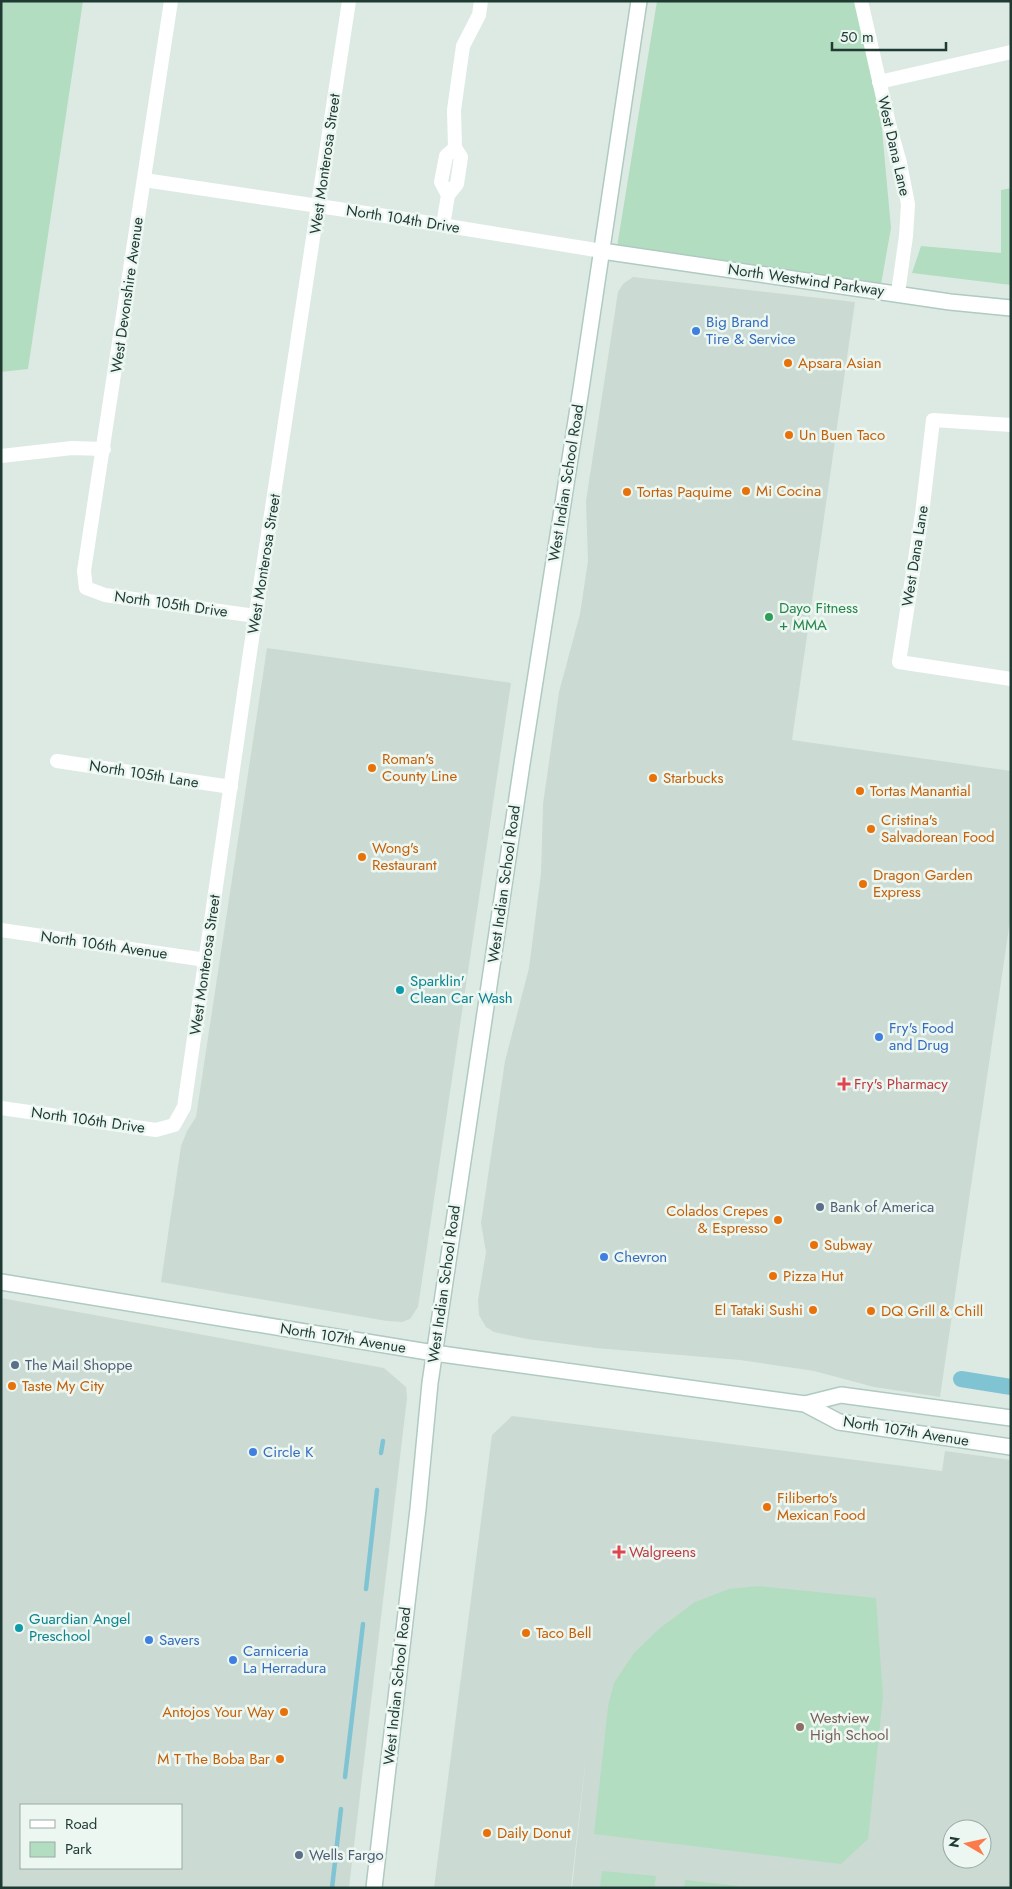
<svg xmlns="http://www.w3.org/2000/svg" width="1012" height="1889" font-family="Jost,sans-serif">
  <rect width="100%" height="100%" fill="#ddeae4"/>
  <g fill="#cbdad3" fill-rule="evenodd">
    <polygon points="633,277 855,302 792,740 1011,771 1011,914 940,1397 874,1387 814,1371 740,1360 596,1348 527,1339 494,1332 486,1327 479,1315 478,1300 486,1252 481,1223 505,1061 529,968 541,874 543,804 559,692 580,614 588,561 586,501 618,292 623,284"/>
    <polygon points="267,648 511,683 418,1307 410,1319 402,1322 387,1321 161,1282 181,1146 187,1131 196,1117"/>
    <path d="M1,1298L384,1368L406,1387L407,1398L349,1888H1ZM181,1805V1868H21V1805Z"/>
    <path d="M512,1416L942,1471L945,1451L1011,1460V1888H572L587,1748L571,1888H434L492,1435ZM952,1829H982V1859H952Z"/>
  </g>
  <g fill="#b3ddc0">
    <polygon points="1,1 83,1 28,369 1,372"/>
    <polygon points="657,1 861,1 877,75 891,228 880,290 616,253"/>
    <polygon points="1011,188 1011,285 912,273 921,246 1001,253 1001,190"/>
    <polygon points="758,1586 876,1598 883,1696 868,1839 841,1864 594,1834 608,1707 614,1683 634,1653 660,1628 695,1602 729,1589"/>
    <polygon points="602,1871 656,1876 654,1888 600,1888"/>
    <polygon points="685,1880 738,1886 738,1888 684,1888"/>
  </g>
  <g fill="none" stroke-linecap="round" stroke-linejoin="round">
    <g stroke="#80c4d4" stroke-width="4.5">
      <polyline points="381,1453 383,1441"/>
      <polyline points="366,1589 377,1490"/>
      <polyline points="345,1777 363,1624"/>
      <polyline points="332,1888 341,1809"/>
    </g>
    <polyline stroke="#80c4d4" stroke-width="16" points="961,1379 1011,1387"/>
    <g stroke="#afcac1" stroke-width="18">
      <g id="secondary">
        <polyline points="602,251 950,302 1011,308"/>
        <polyline points="1,1282 434,1353 805,1404 839,1422 1011,1447"/>
        <polyline points="805,1404 841,1395 1011,1418"/>
        <polyline points="374,1888 418,1509 430,1383 522,764 581,389 639,1"/>
      </g>
    </g>
    <g stroke="#fff" stroke-width="14">
      <polyline points="171,1 84,571 86,588 105,595 256,616"/>
      <polyline points="861,1 889,124 900,163 908,204 906,236 898,293"/>
      <polyline points="879,82 1011,52"/>
      <polyline points="144,180 399,218 602,251"/>
      <polyline points="448,195 441,182 446,156 455,148"/>
      <polyline points="443,225 448,195 457,184 461,157 455,148 454,110 463,46 479,15 481,1"/>
      <polyline points="1011,425 933,420 922,514 899,662 1011,679"/>
      <polyline points="1,456 72,448 104,449"/>
      <polyline points="57,761 231,787"/>
      <polyline points="1,930 206,960"/>
      <polyline points="1,1108 156,1130 174,1125 184,1107 249,659 349,1"/>
    </g>
    <use href="#secondary" stroke="#fff" stroke-width="15"/>
  </g>
  <g fill="#3f7fe0" stroke="#edf7f2" stroke-width="2">
    <circle cx="696" cy="331" r="5"/>
    <circle cx="879" cy="1037" r="5"/>
    <circle cx="604" cy="1257" r="5"/>
    <circle cx="253" cy="1452" r="5"/>
    <circle cx="149" cy="1640" r="5"/>
    <circle cx="233" cy="1660" r="5"/>
  </g>
  <g fill="#e8710a" stroke="#edf7f2" stroke-width="2">
    <circle cx="788" cy="363" r="5"/>
    <circle cx="789" cy="435" r="5"/>
    <circle cx="746" cy="491" r="5"/>
    <circle cx="627" cy="492" r="5"/>
    <circle cx="372" cy="768" r="5"/>
    <circle cx="653" cy="778" r="5"/>
    <circle cx="860" cy="791" r="5"/>
    <circle cx="871" cy="829" r="5"/>
    <circle cx="362" cy="857" r="5"/>
    <circle cx="863" cy="884" r="5"/>
    <circle cx="778" cy="1220" r="5"/>
    <circle cx="814" cy="1245" r="5"/>
    <circle cx="773" cy="1276" r="5"/>
    <circle cx="813" cy="1310" r="5"/>
    <circle cx="871" cy="1311" r="5"/>
    <circle cx="12" cy="1386" r="5"/>
    <circle cx="767" cy="1507" r="5"/>
    <circle cx="526" cy="1633" r="5"/>
    <circle cx="284" cy="1712" r="5"/>
    <circle cx="280" cy="1759" r="5"/>
    <circle cx="487" cy="1833" r="5"/>
  </g>
  <circle fill="#2e9e5b" stroke="#edf7f2" stroke-width="2" cx="769" cy="617" r="5"/>
  <g fill="#0f9aa8" stroke="#edf7f2" stroke-width="2">
    <circle cx="400" cy="990" r="5"/>
    <circle cx="19" cy="1628" r="5"/>
  </g>
  <g fill="#e0444e" stroke="#edf7f2" stroke-width="2">
    <path d="M841.5 1076.5h5v5h5v5h-5v5h-5v-5h-5v-5h5z"/>
    <path d="M616.5 1544.5h5v5h5v5h-5v5h-5v-5h-5v-5h5z"/>
  </g>
  <g fill="#5c6f8a" stroke="#edf7f2" stroke-width="2">
    <circle cx="820" cy="1207" r="5"/>
    <circle cx="15" cy="1365" r="5"/>
    <circle cx="299" cy="1855" r="5"/>
  </g>
  <circle fill="#8d6e63" stroke="#edf7f2" stroke-width="2" cx="800" cy="1727" r="5"/>
  <g text-anchor="middle" stroke-width="5" stroke-linejoin="round" paint-order="stroke">
    <g font-size="15" fill="#1e3a33" stroke="#edf7f2">
      <text transform="translate(894 146) rotate(77)" y="5">West Dana Lane</text>
      <text transform="translate(325 164) rotate(-82)" y="5">West Monterosa Street</text>
      <text transform="translate(403 219) rotate(9)" y="5">North 104th Drive</text>
      <text transform="translate(806 280) rotate(8)" y="5">North Westwind Parkway</text>
      <text transform="translate(127 295) rotate(-82)" y="5">West Devonshire Avenue</text>
      <text transform="translate(566 483) rotate(-81)" y="5">West Indian School Road</text>
      <text transform="translate(915 556) rotate(-81)" y="5">West Dana Lane</text>
      <text transform="translate(264 564) rotate(-81)" y="5">West Monterosa Street</text>
      <text transform="translate(171 604) rotate(8)" y="5">North 105th Drive</text>
      <text transform="translate(144 774) rotate(9)" y="5">North 105th Lane</text>
      <text transform="translate(504 884) rotate(-82)" y="5">West Indian School Road</text>
      <text transform="translate(104 945) rotate(8)" y="5">North 106th Avenue</text>
      <text transform="translate(205 965) rotate(-82)" y="5">West Monterosa Street</text>
      <text transform="translate(88 1120) rotate(8)" y="5">North 106th Drive</text>
      <text transform="translate(444 1284) rotate(-82)" y="5">West Indian School Road</text>
      <text transform="translate(343 1338) rotate(9)" y="5">North 107th Avenue</text>
      <text transform="translate(906 1431) rotate(9)" y="5">North 107th Avenue</text>
      <text transform="translate(397 1686) rotate(-84)" y="5">West Indian School Road</text>
    </g>
    <g font-size="15" fill="#366cbe" stroke="#edf7f2" text-anchor="start">
      <text x="706" y="327">Big Brand<tspan x="706" dy="17">Tire &amp; Service</tspan></text>
      <text x="889" y="1033">Fry's Food<tspan x="889" dy="17">and Drug</tspan></text>
      <text x="614" y="1262">Chevron</text>
      <text x="263" y="1457">Circle K</text>
      <text x="159" y="1645">Savers</text>
      <text x="243" y="1656">Carniceria<tspan x="243" dy="17">La Herradura</tspan></text>
    </g>
    <g font-size="15" fill="#c56008" stroke="#edf7f2" text-anchor="start">
      <text x="798" y="368">Apsara Asian</text>
      <text x="799" y="440">Un Buen Taco</text>
      <text x="756" y="496">Mi Cocina</text>
      <text x="637" y="497">Tortas Paquime</text>
      <text x="382" y="764">Roman's<tspan x="382" dy="17">County Line</tspan></text>
      <text x="663" y="783">Starbucks</text>
      <text x="870" y="796">Tortas Manantial</text>
      <text x="881" y="825">Cristina's<tspan x="881" dy="17">Salvadorean Food</tspan></text>
      <text x="372" y="853">Wong's<tspan x="372" dy="17">Restaurant</tspan></text>
      <text x="873" y="880">Dragon Garden<tspan x="873" dy="17">Express</tspan></text>
      <text x="768" y="1216" text-anchor="end">Colados Crepes<tspan x="768" dy="17">&amp; Espresso</tspan></text>
      <text x="824" y="1250">Subway</text>
      <text x="783" y="1281">Pizza Hut</text>
      <text x="803" y="1315" text-anchor="end">El Tataki Sushi</text>
      <text x="881" y="1316">DQ Grill &amp; Chill</text>
      <text x="22" y="1391">Taste My City</text>
      <text x="777" y="1503">Filiberto's<tspan x="777" dy="17">Mexican Food</tspan></text>
      <text x="536" y="1638">Taco Bell</text>
      <text x="274" y="1717" text-anchor="end">Antojos Your Way</text>
      <text x="270" y="1764" text-anchor="end">M T The Boba Bar</text>
      <text x="497" y="1838">Daily Donut</text>
    </g>
    <g font-size="15" fill="#27864d" stroke="#edf7f2" text-anchor="start">
      <text x="779" y="613">Dayo Fitness<tspan x="779" dy="17">+ MMA</tspan></text>
    </g>
    <g font-size="15" fill="#0d838f" stroke="#edf7f2" text-anchor="start">
      <text x="410" y="986">Sparklin'<tspan x="410" dy="17">Clean Car Wash</tspan></text>
      <text x="29" y="1624">Guardian Angel<tspan x="29" dy="17">Preschool</tspan></text>
    </g>
    <g font-size="15" fill="#be3a42" stroke="#edf7f2" text-anchor="start">
      <text x="854" y="1089">Fry's Pharmacy</text>
      <text x="629" y="1557">Walgreens</text>
    </g>
    <g font-size="15" fill="#4e5e75" stroke="#edf7f2" text-anchor="start">
      <text x="830" y="1212">Bank of America</text>
      <text x="25" y="1370">The Mail Shoppe</text>
      <text x="309" y="1860">Wells Fargo</text>
    </g>
    <g font-size="15" fill="#785e54" stroke="#edf7f2" text-anchor="start">
      <text x="810" y="1723">Westview<tspan x="810" dy="17">High School</tspan></text>
    </g>
  </g>
  <rect width="1012" height="1889" fill="none" stroke="#1e3a33" stroke-width="5"/>
  <rect x="20" y="1804" width="162" height="65" fill="#edf7f2" stroke="#9aaba6"/>
  <rect x="30" y="1820" width="25" height="8" fill="#ffffff" stroke="#9aaba6"/>
  <text x="65" y="1829" font-size="15" fill="#1e3a33">Road</text>
  <rect x="30" y="1842" width="25" height="15" fill="#b3ddc0" stroke="#9aaba6"/>
  <text x="65" y="1854" font-size="15" fill="#1e3a33">Park</text>
  <g transform="translate(967 1844) rotate(279)"><circle r="24" fill="#edf7f2" stroke="#9aaba6"/>
  <path d="M0-4L9 19L0 12L-9 19Z" fill="#fb7b4a"/>
  <text y="-8" font-size="14" font-weight="bold" text-anchor="middle" fill="#1e3a33">N</text>
  </g>
  <path d="M832 42v8h114v-8" fill="none" stroke="#1e3a33" stroke-width="2.5"/>
  <text x="840" y="42" font-size="15" fill="#1e3a33" stroke="#edf7f2" stroke-width="4" paint-order="stroke">50 m</text>
</svg>
